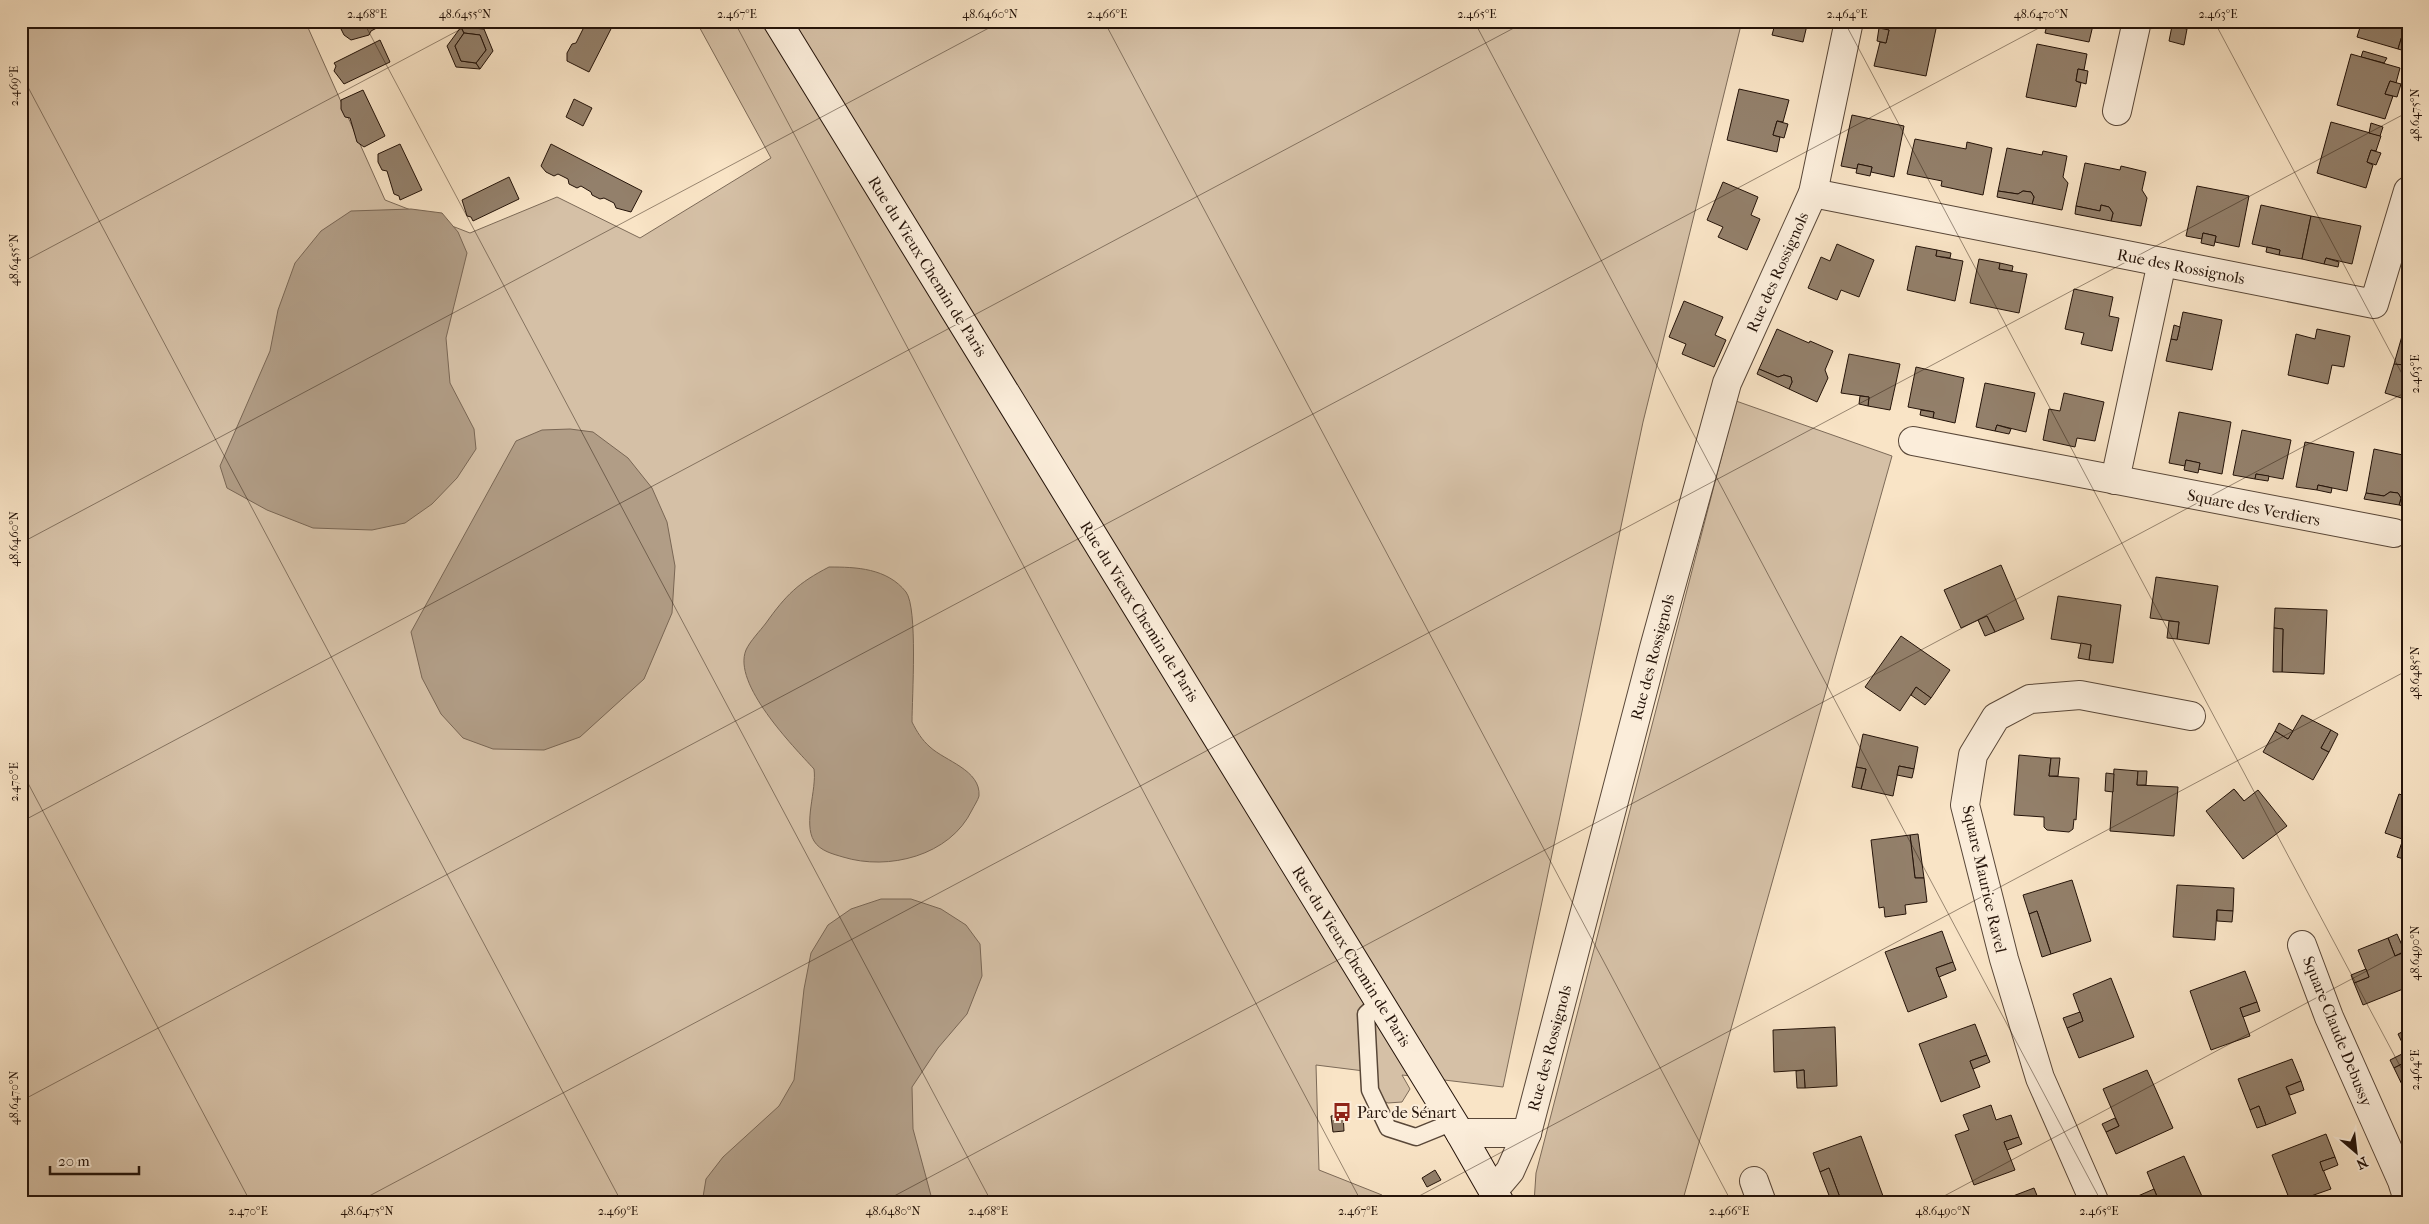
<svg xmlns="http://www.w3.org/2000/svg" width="2429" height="1224" font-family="'IM FELL French Canon',serif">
  <rect width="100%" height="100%" fill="#f9e4c6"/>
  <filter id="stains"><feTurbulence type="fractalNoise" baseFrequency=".004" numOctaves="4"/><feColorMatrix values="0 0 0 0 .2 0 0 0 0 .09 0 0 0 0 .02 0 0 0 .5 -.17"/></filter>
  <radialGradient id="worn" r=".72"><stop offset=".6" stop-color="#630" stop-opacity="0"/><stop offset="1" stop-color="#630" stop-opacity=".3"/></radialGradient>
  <g fill="#d5c0a6" stroke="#7c6a58">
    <polygon points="21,21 305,21 385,200 470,233 557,197 640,238 771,158 696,21 1742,21 1643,422 1503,1087 1402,1075 1410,1089 1402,1102 1388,1103 1379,1099 1372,1072 1316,1065 1319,1170 1382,1195 1380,1203 21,1203"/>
    <polygon points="1736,401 1892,456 1682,1203 1534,1203 1536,1173"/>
  </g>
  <g fill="#b19d86" stroke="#796654">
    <polygon points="411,209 442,213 458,232 467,253 446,338 450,383 474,429 476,449 457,478 432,504 405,523 372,530 313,528 267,510 227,488 220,466 270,351 278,310 295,263 321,231 351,211"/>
    <polygon points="570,429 593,432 628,458 652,488 667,522 675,566 672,613 644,679 580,737 544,750 493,749 463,738 441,714 422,678 411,632 516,441 542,430"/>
    <path d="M829,567C856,567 887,568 906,592C918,608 912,698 912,722C917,732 922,740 930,747C945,761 981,770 979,796C978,800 974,806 972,810C950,856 888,871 843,857C833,854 820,851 814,841C803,823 817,790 814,769C793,746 732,684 746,650C750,641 760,631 766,623C786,595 798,583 829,567Z"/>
    <polygon points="881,899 911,899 941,909 966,925 980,944 982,976 967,1014 938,1048 912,1087 913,1129 933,1203 702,1203 706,1179 723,1157 779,1106 794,1080 804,989 811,953 828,925 851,909"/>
  </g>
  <g fill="#93806b" stroke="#241309">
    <polygon points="341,21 390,21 371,31 369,35 351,40 344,35 340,27"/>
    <polygon points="587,21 615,21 589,72 567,61 567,53 572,44 576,43"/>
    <polygon points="1761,21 1808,21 1803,42 1772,35 1775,24"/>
    <polygon points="1884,21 1924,21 1937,24 1926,76 1874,66 1880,42 1886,43 1889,30 1883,29"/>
    <polygon points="2048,21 2094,21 2089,42 2045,33"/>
    <polygon points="2362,21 2401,21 2400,25 2405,26 2398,49 2357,37"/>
    <polygon points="2401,21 2408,21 2408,41 2405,51 2398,49 2405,26 2400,25"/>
    <polygon points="2172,26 2187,29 2184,45 2169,41"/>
    <polygon points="461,27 464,33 455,46 461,61 476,63 480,69 456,67 447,46"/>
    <polygon points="461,27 484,29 493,51 480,69 476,63 486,50 480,35 464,33"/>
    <polygon points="1879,28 1889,30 1886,43 1877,41"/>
    <polygon points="464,33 480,35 486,50 476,63 461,61 455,46"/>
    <polygon points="380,40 390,62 344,84 334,71 336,66 334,63"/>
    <polygon points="2037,44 2087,54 2084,70 2078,69 2076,81 2081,83 2076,107 2026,97"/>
    <polygon points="2363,51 2387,58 2384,63 2361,57"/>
    <polygon points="2351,54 2400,68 2396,83 2390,81 2385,94 2393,96 2385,119 2337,105"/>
    <polygon points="2078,69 2088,71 2086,84 2076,81"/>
    <polygon points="2390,81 2401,84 2397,97 2385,94"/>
    <polygon points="1739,89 1789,100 1783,122 1777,121 1773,135 1780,137 1777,152 1727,140"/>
    <polygon points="363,90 385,136 364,147 357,142 350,118 345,117 341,109 341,100"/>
    <polygon points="574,99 592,108 583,126 566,117"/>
    <polygon points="1852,115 1904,126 1894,177 1871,172 1872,167 1858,164 1857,169 1841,166"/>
    <polygon points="1777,121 1788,124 1784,138 1773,135"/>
    <polygon points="2331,122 2381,136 2376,151 2371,150 2367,162 2373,165 2366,188 2317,173"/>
    <polygon points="2371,123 2383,127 2380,136 2369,133"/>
    <polygon points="1915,139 1966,149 1967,142 1992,148 1983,195 1941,186 1942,181 1907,174"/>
    <polygon points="400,144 422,190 400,200 399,196 394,194 387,171 382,170 378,162 378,154"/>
    <polygon points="551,144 642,191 631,212 616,208 614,203 604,198 600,199 592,195 591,192 581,186 577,188 569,184 568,179 558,174 554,176 546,172 541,166"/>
    <polygon points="2007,148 2042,155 2043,151 2067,156 2063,177 2068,183 2062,210 2032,204 2034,197 2031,192 2023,191 2018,194 1998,191"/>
    <polygon points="2371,150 2381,153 2376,165 2367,162"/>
    <polygon points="2085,163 2120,170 2121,166 2146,172 2142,190 2147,198 2141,226 2111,221 2113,213 2109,207 2101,205 2100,211 2076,206"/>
    <polygon points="1858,164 1872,167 1870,176 1856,173"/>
    <polygon points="509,177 519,199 473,221 471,217 467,216 462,200"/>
    <polygon points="1723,182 1758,197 1751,215 1760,219 1747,250 1718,237 1723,227 1707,220"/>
    <polygon points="2197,186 2249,196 2239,247 2215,242 2216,236 2203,233 2202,239 2186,236"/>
    <polygon points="1998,191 2018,194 2023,191 2031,192 2034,197 2032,204 1997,197"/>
    <polygon points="2101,205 2109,207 2113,213 2111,221 2075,214 2076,206 2100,211"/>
    <polygon points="2261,205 2311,216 2302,259 2279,255 2280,250 2252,244"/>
    <polygon points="2311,216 2361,226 2352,264 2326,258 2324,264 2302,259"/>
    <polygon points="2203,233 2216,236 2214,246 2201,243"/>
    <polygon points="1837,244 1874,260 1859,297 1841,290 1837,300 1808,288 1821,257 1830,261"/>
    <polygon points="1916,246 1937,250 1936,256 1963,261 1955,301 1907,290"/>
    <polygon points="2267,247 2280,250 2279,255 2266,252"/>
    <polygon points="1937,250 1951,253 1950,258 1936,256"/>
    <polygon points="2326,258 2339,262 2338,267 2324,264"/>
    <polygon points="1979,259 2000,263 1999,269 2027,274 2019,313 1970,303"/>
    <polygon points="2000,263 2013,266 2012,271 1999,269"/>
    <polygon points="2074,289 2113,297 2109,316 2119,318 2112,351 2081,344 2084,333 2065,329"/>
    <polygon points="1684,301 1723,317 1715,335 1726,340 1714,367 1682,354 1686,344 1669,337"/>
    <polygon points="2183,312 2222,320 2212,370 2166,361 2171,339 2177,340"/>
    <polygon points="2174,325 2180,327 2177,340 2171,339"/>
    <polygon points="1777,329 1809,343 1810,341 1833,351 1825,370 1828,378 1817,402 1789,389 1792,382 1791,377 1784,375 1778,377 1759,369"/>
    <polygon points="2317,329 2350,336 2344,367 2332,365 2328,384 2288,375 2296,334 2315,339"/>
    <polygon points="2404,329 2408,330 2408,342 2404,354 2408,357 2405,365 2402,366 2394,364"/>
    <polygon points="1849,354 1900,364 1890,410 1868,406 1869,397 1841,393"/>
    <polygon points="2408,357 2408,400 2385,393 2394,364 2405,365"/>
    <polygon points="1916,367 1964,378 1955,423 1933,418 1934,412 1908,407"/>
    <polygon points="1759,369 1778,377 1784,375 1791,377 1792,382 1789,389 1757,374"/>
    <polygon points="1985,383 2035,393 2026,432 1997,425 1995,431 1976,427"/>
    <polygon points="2064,393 2104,402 2095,441 2077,438 2075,447 2043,440 2049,409 2060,411"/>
    <polygon points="1860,396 1869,397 1868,406 1859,404"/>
    <polygon points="1921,410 1934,412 1933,418 1920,415"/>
    <polygon points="2179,412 2231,422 2222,474 2198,469 2200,463 2186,460 2185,466 2169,463"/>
    <polygon points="1997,425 2011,429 2009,434 1995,431"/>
    <polygon points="2242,430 2291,440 2283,479 2256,474 2255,479 2233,475"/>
    <polygon points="2305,442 2354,452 2347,491 2318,485 2317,490 2296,487"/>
    <polygon points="2374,449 2408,456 2408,507 2399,505 2401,498 2398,493 2390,492 2384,496 2366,493"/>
    <polygon points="2186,460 2200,463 2198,473 2184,470"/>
    <polygon points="2256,474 2269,476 2268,481 2255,479"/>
    <polygon points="2318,485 2332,488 2331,493 2317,490"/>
    <polygon points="2390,492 2398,493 2401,498 2399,505 2364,499 2366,493 2384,496"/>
    <polygon points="2001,565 2024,619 1995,632 1987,616 1961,628 1944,590"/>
    <polygon points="2156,577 2218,586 2209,644 2177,639 2179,622 2150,618"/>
    <polygon points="2058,596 2121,605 2113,663 2089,660 2091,645 2051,639"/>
    <polygon points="2275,608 2327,610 2324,674 2282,672 2283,629 2274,628"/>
    <polygon points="1987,616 1995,632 1985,636 1978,620"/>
    <polygon points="2169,621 2179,622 2177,639 2167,638"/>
    <polygon points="2274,628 2283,629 2282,672 2273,672"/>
    <polygon points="1901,636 1950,670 1931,698 1916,687 1900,711 1865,687"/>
    <polygon points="2081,643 2091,645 2089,660 2078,658"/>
    <polygon points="1916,687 1931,698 1925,705 1911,695"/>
    <polygon points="2302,715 2331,730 2321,748 2329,752 2313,780 2263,752 2275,731 2288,739"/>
    <polygon points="2279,723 2293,731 2288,739 2275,731"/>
    <polygon points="2331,730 2338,734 2329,752 2321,748"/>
    <polygon points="1863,734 1918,747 1914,769 1899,766 1893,796 1861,789 1866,769 1856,767"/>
    <polygon points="2019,755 2051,758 2049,776 2079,778 2076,820 2074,819 2073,829 2069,832 2047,830 2044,827 2044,817 2014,815"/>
    <polygon points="2051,758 2060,758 2058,776 2049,776"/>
    <polygon points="1899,766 1914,769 1912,778 1897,775"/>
    <polygon points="1856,767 1866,769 1861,789 1852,787"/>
    <polygon points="2114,769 2138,771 2137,785 2178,787 2174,836 2110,831"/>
    <polygon points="2138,771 2147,771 2146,785 2137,785"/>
    <polygon points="2106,773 2114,774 2113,792 2105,791"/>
    <polygon points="2234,789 2244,801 2236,807 2227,795"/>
    <polygon points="2234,789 2244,801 2258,790 2287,826 2243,859 2206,811"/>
    <polygon points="2399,794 2408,797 2408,841 2385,833"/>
    <polygon points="1918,834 1924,878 1915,878 1910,835"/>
    <polygon points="1910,835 1915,878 1924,878 1927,902 1905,905 1906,914 1885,917 1884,907 1879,908 1871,840"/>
    <polygon points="2403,839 2408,841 2407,860 2397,857"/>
    <polygon points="2072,880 2091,941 2051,954 2037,911 2029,914 2023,895"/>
    <polygon points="2177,885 2234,888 2233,911 2217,910 2215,940 2173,937"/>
    <polygon points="2217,910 2233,911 2232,922 2217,921"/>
    <polygon points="2037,911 2051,954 2042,957 2029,914"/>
    <polygon points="1942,931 1953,962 1936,968 1947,997 1908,1012 1885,952"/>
    <polygon points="2397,934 2405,952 2395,956 2388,938"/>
    <polygon points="2388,938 2395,956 2405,952 2408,960 2408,987 2363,1005 2354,983 2369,977 2358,950"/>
    <polygon points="1953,962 1956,970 1939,977 1936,968"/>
    <polygon points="2366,969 2369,977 2354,983 2351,975"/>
    <polygon points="2245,971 2257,1002 2240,1008 2250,1036 2211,1050 2190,991"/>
    <polygon points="2111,978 2134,1037 2079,1058 2067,1028 2083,1021 2073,994"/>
    <polygon points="2257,1002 2260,1011 2243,1017 2240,1008"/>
    <polygon points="2080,1012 2083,1021 2067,1028 2063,1018"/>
    <polygon points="1975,1024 1987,1055 1970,1061 1980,1087 1941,1102 1919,1044"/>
    <polygon points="1835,1027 1837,1086 1805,1088 1804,1070 1774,1072 1773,1030"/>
    <polygon points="2408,1029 2408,1055 2398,1034"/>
    <polygon points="2406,1052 2408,1061 2394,1068 2390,1060"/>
    <polygon points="1987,1055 1990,1062 1973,1069 1970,1061"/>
    <polygon points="2292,1059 2301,1081 2286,1087 2296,1113 2266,1125 2259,1106 2250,1110 2238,1079"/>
    <polygon points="2408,1061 2408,1097 2394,1068"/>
    <polygon points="1804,1070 1805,1088 1797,1088 1796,1071"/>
    <polygon points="2147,1070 2173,1128 2116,1154 2106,1132 2119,1126 2103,1089"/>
    <polygon points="2301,1081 2304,1090 2290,1095 2286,1087"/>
    <polygon points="1991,1105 1996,1120 2011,1115 2019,1137 2004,1142 2015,1170 1974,1185 1955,1135 1969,1130 1963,1115"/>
    <polygon points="2259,1106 2266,1125 2257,1128 2250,1110"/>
    <polygon points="1343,1114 1344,1131 1333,1132 1331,1116"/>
    <polygon points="2115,1118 2119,1126 2106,1132 2102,1124"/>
    <polygon points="2326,1134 2335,1157 2320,1162 2331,1189 2291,1203 2272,1155"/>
    <polygon points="1861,1136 1883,1196 1865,1203 1842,1203 1829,1168 1820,1172 1813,1153"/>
    <polygon points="2019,1137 2022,1144 2007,1150 2004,1142"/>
    <polygon points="2184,1156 2205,1203 2149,1203 2158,1199 2147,1172"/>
    <polygon points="2335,1157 2338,1165 2323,1171 2320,1162"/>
    <polygon points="1829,1168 1842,1203 1832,1203 1820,1172"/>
    <polygon points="1435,1170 1441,1180 1427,1187 1422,1178"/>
    <polygon points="2034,1188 2038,1198 2043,1196 2046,1203 2015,1203 2013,1196"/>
    <polygon points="2154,1189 2158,1199 2149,1203 2141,1203 2138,1196"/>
  </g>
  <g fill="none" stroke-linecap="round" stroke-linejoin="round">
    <g stroke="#594738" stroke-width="19">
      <polyline id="lane" points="1380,1001 1366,1014 1370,1090 1388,1128 1416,1137 1453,1122"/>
    </g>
    <g stroke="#594738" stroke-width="30">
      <g id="street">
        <polyline points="2117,111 2137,21"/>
        <polyline points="1813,193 2374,304 2408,191"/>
        <polyline points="1913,441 2394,533"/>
        <polyline points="2115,480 2162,262"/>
        <polyline points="2302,945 2329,1017 2402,1181 2408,1200"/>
        <polyline points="1460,1133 1527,1133"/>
        <polyline points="1754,1181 1762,1203"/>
        <polyline points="1493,1191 1510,1171 1527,1133 1654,648 1727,383 1813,193 1849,21"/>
        <polyline points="2095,1203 2040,1078 2004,959 1965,805 1973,755 1996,717 2030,699 2080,695 2191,716"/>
      </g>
    </g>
    <g stroke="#241309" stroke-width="30">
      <polyline id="secondary" points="777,21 1460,1133 1500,1203"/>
    </g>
    <use href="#lane" stroke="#fbedda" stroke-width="16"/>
    <use href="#street" stroke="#fbedda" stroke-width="28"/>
    <use href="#secondary" stroke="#fbedda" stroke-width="28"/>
  </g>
  <path fill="none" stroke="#241309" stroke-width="1" stroke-opacity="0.45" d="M363,21L992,1203M734,21L1362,1203M1104,21L1732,1203M1474,21L2102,1203M1844,21L2408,1081M2214,21L2408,385M21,74L622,1203M21,263L476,21M21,543L1002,21M21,770L251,1203M21,822L1527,21M21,1101L2052,21M356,1203L2408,112M881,1203L2408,391M1406,1203L2408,670M1931,1203L2408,949"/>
  <defs>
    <g id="bus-bare" transform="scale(1.5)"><path d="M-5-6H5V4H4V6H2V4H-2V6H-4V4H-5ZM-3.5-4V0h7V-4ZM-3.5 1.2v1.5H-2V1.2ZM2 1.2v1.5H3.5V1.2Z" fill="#8f2418" stroke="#fbedda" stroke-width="2.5" paint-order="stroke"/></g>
  </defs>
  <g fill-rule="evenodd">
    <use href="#bus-bare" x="1342" y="1112"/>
  </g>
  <g text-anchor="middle" stroke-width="4" stroke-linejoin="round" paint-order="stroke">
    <g font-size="16" fill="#241309" stroke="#fbedda">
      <text transform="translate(928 266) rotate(58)" y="6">Rue du Vieux Chemin de Paris</text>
      <text transform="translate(2181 266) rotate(11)" y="6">Rue des Rossignols</text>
      <text transform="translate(1777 272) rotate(-66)" y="6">Rue des Rossignols</text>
      <text transform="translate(2254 507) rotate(11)" y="6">Square des Verdiers</text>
      <text transform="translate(1140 611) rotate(58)" y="6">Rue du Vieux Chemin de Paris</text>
      <text transform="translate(1652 657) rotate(-75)" y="6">Rue des Rossignols</text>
      <text transform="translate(1985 879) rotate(77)" y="6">Square Maurice Ravel</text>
      <text transform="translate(1352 956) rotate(58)" y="6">Rue du Vieux Chemin de Paris</text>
      <text transform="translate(2338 1031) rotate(68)" y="6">Square Claude Debussy</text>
      <text transform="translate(1549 1048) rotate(-75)" y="6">Rue des Rossignols</text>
    </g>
    <g font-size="16" fill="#241309" stroke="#fbedda" text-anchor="start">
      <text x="1357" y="1118">Parc de Sénart</text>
    </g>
  </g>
  <rect width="2429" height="1224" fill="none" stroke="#f9e4c6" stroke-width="55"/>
  <g transform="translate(2356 1152) rotate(152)" stroke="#fbedda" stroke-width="4" paint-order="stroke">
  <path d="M0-4L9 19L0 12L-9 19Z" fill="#241309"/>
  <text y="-8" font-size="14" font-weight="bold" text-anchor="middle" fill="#241309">N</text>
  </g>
  <path d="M50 1166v8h89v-8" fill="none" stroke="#241309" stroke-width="2.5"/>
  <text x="58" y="1166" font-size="15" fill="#241309" stroke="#fbedda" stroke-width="4" paint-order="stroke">20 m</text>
  <rect x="28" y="28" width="2374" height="1168" fill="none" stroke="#241309" stroke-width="2"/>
  <g font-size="12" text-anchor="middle" fill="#241309">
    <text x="367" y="18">2.468°E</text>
    <text x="465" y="18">48.6455°N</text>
    <text x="737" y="18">2.467°E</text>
    <text x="990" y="18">48.6460°N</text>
    <text x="1107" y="18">2.466°E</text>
    <text x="1477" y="18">2.465°E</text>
    <text x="1847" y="18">2.464°E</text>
    <text x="2041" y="18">48.6470°N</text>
    <text x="2218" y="18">2.463°E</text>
    <text transform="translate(14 86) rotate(-90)" y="4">2.469°E</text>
    <text transform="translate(2415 115) rotate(-90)" y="4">48.6475°N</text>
    <text transform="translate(14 260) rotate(-90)" y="4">48.6455°N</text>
    <text transform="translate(2415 374) rotate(-90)" y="4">2.463°E</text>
    <text transform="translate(14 539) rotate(-90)" y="4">48.6460°N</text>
    <text transform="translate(2415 673) rotate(-90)" y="4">48.6485°N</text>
    <text transform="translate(14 782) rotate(-90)" y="4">2.470°E</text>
    <text transform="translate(2415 953) rotate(-90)" y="4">48.6490°N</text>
    <text transform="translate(2415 1070) rotate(-90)" y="4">2.464°E</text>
    <text transform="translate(14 1098) rotate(-90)" y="4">48.6470°N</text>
    <text x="248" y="1215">2.470°E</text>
    <text x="367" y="1215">48.6475°N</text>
    <text x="618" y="1215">2.469°E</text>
    <text x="893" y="1215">48.6480°N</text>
    <text x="988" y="1215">2.468°E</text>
    <text x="1358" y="1215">2.467°E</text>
    <text x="1729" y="1215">2.466°E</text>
    <text x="1943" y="1215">48.6490°N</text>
    <text x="2099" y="1215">2.465°E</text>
  </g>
  <rect width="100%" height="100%" filter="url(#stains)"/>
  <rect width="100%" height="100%" fill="url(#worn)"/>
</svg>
